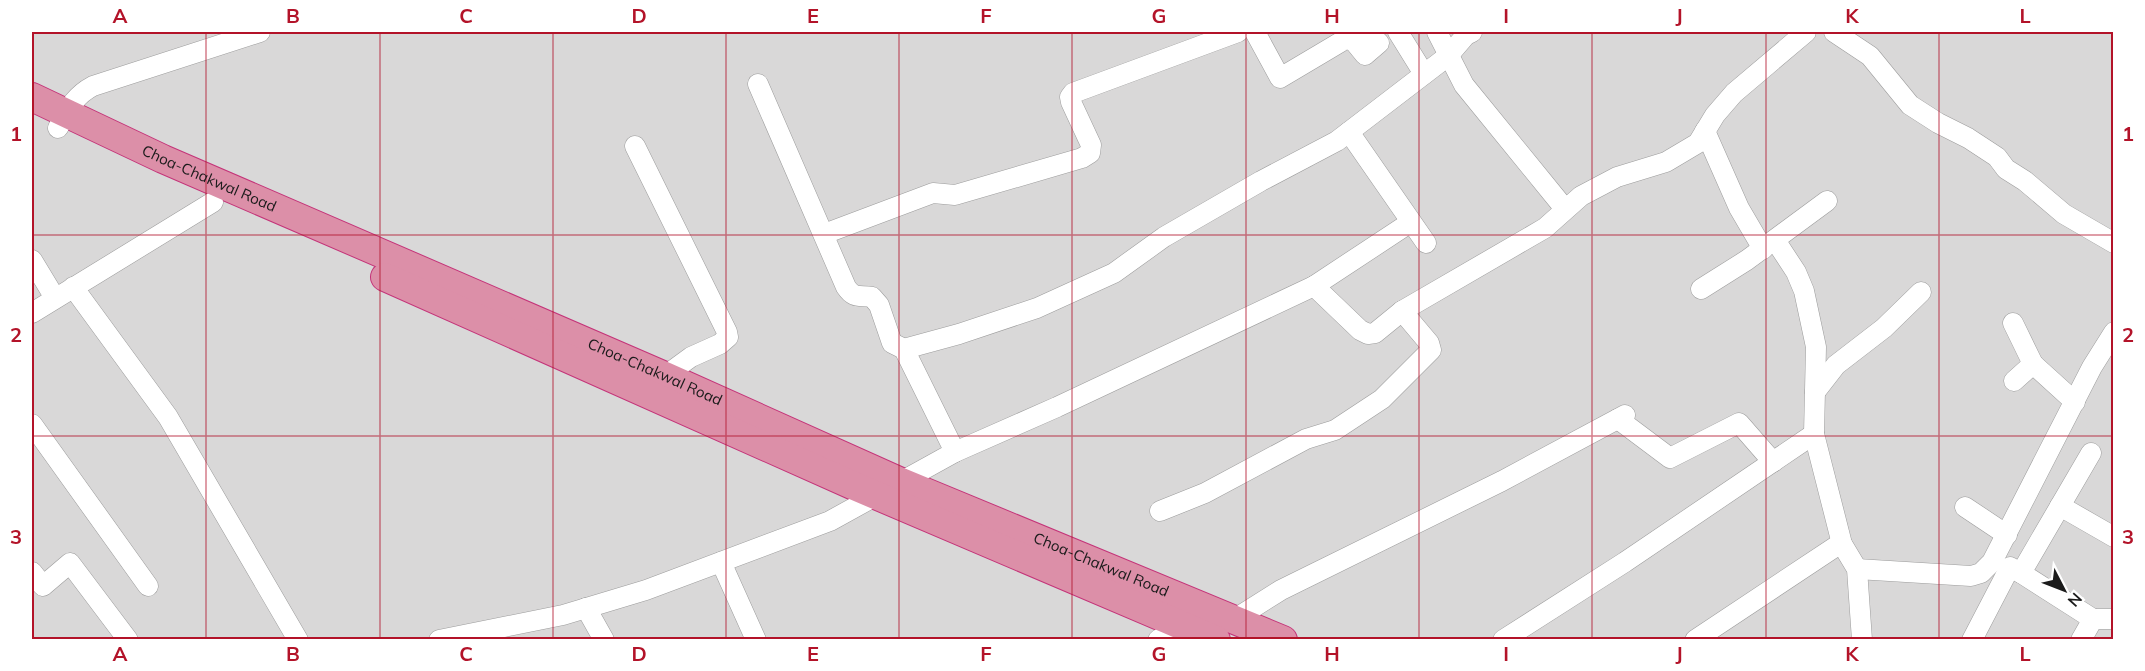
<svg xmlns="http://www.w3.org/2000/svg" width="2145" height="671" font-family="Mulish,sans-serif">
  <rect width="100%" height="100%" fill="#ebe7e1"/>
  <rect fill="#d9d8d8" x="32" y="32" width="2081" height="607"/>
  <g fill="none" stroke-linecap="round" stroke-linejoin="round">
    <g stroke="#9c9c9c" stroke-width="21">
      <g id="minor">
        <polyline points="1255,32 1280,78 1344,40 1352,39 1365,55 1379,43 1370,34 1374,32"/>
        <polyline points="1398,32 1424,74"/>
        <polyline points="1437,32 1464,85 1565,209"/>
        <polyline points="1834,32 1870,56 1910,105 1938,123 1968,138 1997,157 2006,169 2025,181 2064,214 2114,243"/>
        <path d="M758,84L846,287C854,299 859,295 872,297L879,305L892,343L904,349L955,452"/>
        <path d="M58,128C68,110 74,96 93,86L260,32"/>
        <polyline points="1705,131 1739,208 1763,249"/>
        <polyline points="1349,132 1426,243"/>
        <polyline points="635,146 727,332 728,337 720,344 691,357 665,376"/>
        <polyline points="824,234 933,193 955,195 1082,158 1090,153 1091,145 1071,102 1070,97 1073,93 1238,32"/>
        <polyline points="1775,240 1796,272 1804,291 1816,347 1814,434 1842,544 1857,569 1862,640"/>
        <polyline points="32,260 55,298"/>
        <polyline points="1314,286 1360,330 1368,334 1375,333 1402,311 1545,228 1581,196 1617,177 1666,162 1698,143 1715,115 1734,93 1806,32"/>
        <polyline points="73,287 168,417 298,640"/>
        <polyline points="1701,289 1747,260 1827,201"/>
        <polyline points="32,313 213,202"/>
        <polyline points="2013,323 2033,364"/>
        <polyline points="904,349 959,334 1037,308 1114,273 1164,237 1261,181 1337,141 1448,56 1466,35 1472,32"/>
        <polyline points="2014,381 2033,364 2075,402"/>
        <polyline points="1815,392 1836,365 1884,328 1921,292"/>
        <polyline points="1618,419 1670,458 1739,423 1773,462"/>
        <polyline points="32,424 148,586"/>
        <polyline points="2091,453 2021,573 2093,619"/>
        <polyline points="2060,506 2114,537"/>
        <polyline points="1965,507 2007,535"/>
        <polyline points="1160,511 1205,493 1306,439 1335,430 1382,399 1431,350 1429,343 1402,311"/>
        <polyline points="721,562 756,640"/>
        <polyline points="1857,569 1971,576 1981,573 1992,562 2092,367 2114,332"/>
        <polyline points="32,572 43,586 70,563 128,640"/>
        <polyline points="586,608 604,640"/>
        <polyline points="1235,619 1281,590 1502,481 1625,415"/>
        <polyline points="439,640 563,615 646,590 830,521 955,452 1057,407 1314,286 1411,222"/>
        <polyline points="1158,640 1181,625"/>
        <polyline points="1503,640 1625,562 1814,434"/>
        <polyline points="1695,640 1835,547 1842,544"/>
        <polyline points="1972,640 2010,567 2021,573"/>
        <polyline points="2081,640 2093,619 2114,619"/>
      </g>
    </g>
    <g stroke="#c43479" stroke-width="30">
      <g id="highway">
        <path id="s1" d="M32,97L163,159L665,376L901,482L1283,640"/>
        <polyline points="385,277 852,485 1216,640"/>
      </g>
    </g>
    <use href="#minor" stroke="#fff" stroke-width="20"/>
    <use href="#highway" stroke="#dc8fa8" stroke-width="28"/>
  </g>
  <path fill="none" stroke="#b31329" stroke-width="1.5" stroke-opacity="0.55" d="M206,32V640M380,32V640M553,32V640M726,32V640M899,32V640M1072,32V640M1246,32V640M1419,32V640M1592,32V640M1766,32V640M1939,32V640M32,235H2114M32,436H2114"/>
  <g text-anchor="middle" stroke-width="4.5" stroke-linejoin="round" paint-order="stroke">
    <g font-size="15" fill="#1b1b1b" stroke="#fff">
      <text dy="5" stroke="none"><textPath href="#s1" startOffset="195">Choa-Chakwal Road</textPath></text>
      <text dy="5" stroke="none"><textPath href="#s1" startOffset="681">Choa-Chakwal Road</textPath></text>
      <text dy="5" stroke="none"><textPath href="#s1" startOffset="1167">Choa-Chakwal Road</textPath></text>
    </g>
  </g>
  <rect width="2145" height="671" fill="none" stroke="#ffffff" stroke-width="66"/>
  <g transform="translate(2064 590) rotate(132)" stroke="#ffffff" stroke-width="4.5" paint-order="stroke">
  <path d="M0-4.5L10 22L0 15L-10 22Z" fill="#1b1b1b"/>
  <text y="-9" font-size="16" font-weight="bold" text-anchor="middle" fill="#1b1b1b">N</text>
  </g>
  <rect x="33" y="33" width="2079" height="605" fill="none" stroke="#b31329" stroke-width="2"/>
  <g font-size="20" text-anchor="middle" font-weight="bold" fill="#b31329">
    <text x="120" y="23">A</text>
    <text x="293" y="23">B</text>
    <text x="466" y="23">C</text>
    <text x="639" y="23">D</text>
    <text x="813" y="23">E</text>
    <text x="986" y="23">F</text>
    <text x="1159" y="23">G</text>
    <text x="1332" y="23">H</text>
    <text x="1506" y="23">I</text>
    <text x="1679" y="23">J</text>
    <text x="1852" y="23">K</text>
    <text x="2025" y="23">L</text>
    <text x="16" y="141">1</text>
    <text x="2128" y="141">1</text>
    <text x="16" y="342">2</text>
    <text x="2128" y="342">2</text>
    <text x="16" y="544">3</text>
    <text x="2128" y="544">3</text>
    <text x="120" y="661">A</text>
    <text x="293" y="661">B</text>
    <text x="466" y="661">C</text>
    <text x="639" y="661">D</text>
    <text x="813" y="661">E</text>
    <text x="986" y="661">F</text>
    <text x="1159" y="661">G</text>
    <text x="1332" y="661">H</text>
    <text x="1506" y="661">I</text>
    <text x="1679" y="661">J</text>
    <text x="1852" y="661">K</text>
    <text x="2025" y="661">L</text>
  </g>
</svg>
